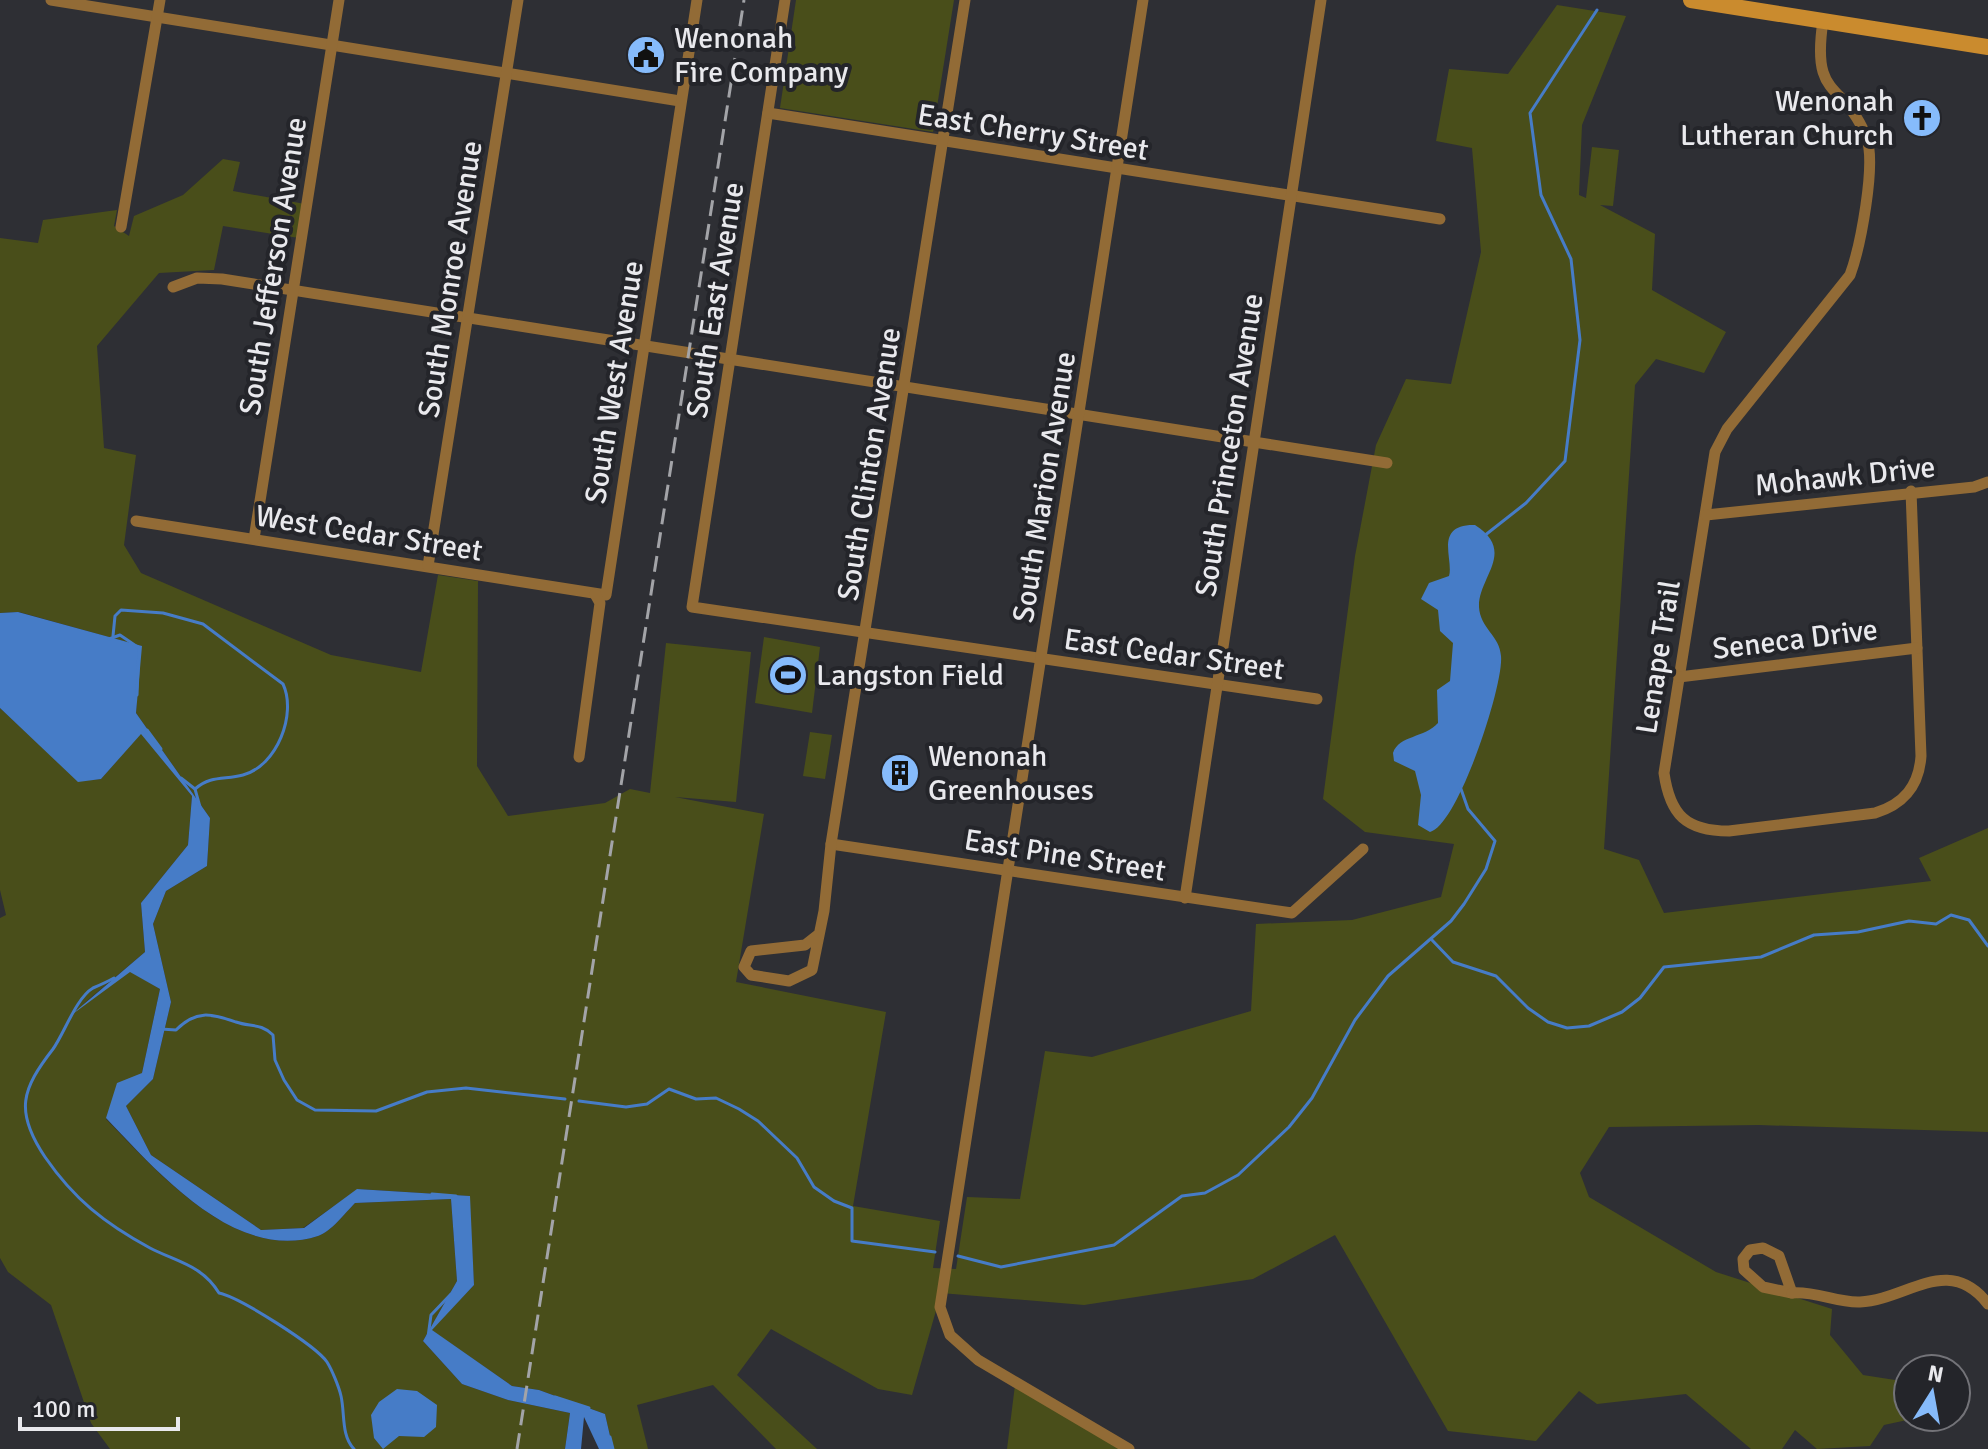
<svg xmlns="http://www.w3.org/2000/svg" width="1988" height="1449" font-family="Signika,sans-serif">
  <rect width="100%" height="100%" fill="#2e2f34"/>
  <g fill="#494e1a">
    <polygon points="796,0 954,0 933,132 780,108"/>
    <polygon points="1557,5 1626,16 1582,125 1579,195 1586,198 1592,147 1619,150 1613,206 1600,205 1655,234 1652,290 1726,332 1704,373 1656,359 1635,385 1604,849 1639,860 1664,913 1931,881 1919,858 1988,828 1988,1132 1759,1125 1609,1127 1580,1173 1589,1197 1716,1272 1832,1309 1830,1335 1863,1375 1908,1382 1908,1417 1921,1417 1884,1425 1870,1446 1817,1449 1795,1430 1782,1449 1751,1449 1686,1394 1597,1404 1579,1391 1536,1441 1448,1431 1335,1235 1253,1279 1084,1305 941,1293 912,1395 878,1389 771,1329 737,1375 817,1449 776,1449 713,1385 637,1405 648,1449 613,1449 605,1414 539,1390 512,1386 431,1330 474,1285 469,1196 358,1189 303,1228 261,1230 151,1155 126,1106 153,1079 171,1002 153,924 166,891 207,866 210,818 136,713 141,646 19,612 0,613 0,238 38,243 43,220 117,210 114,226 129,236 134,216 183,195 223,159 240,162 233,191 305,204 299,238 223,226 214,270 159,273 97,346 104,448 136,455 124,545 141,573 331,655 421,672 438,575 478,581 477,766 508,816 605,803 630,789 650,793 666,643 751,652 736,802 675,797 764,814 736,982 886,1012 853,1206 940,1221 933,1268 956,1269 967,1197 1020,1199 1045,1051 1092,1057 1251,1011 1256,924 1352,920 1441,897 1454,844 1365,832 1323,799 1355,556 1376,445 1406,379 1451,384 1481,252 1472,148 1436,141 1449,69 1508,74"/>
    <polygon points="764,637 820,647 812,713 755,703"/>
    <path d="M0,708L78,781L101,779L141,733L192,796L188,845L141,903L145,952L82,1005L130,971L160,989L142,1073L106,1119C157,1171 235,1263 318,1236C331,1232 345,1213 355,1203L451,1199L457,1281L423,1341L462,1384L508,1400L570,1413L565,1449H110L91,1423L51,1305L8,1272L0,1258V918L6,915L0,890Z"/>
    <polygon points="810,732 832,735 825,779 803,776"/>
    <polygon points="1015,1385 1128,1449 1007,1449"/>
  </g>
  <g fill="#467cc7">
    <path d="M1475,525C1517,552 1478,577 1479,607C1480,628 1500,636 1501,656C1504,685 1458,825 1430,832L1418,825L1421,795L1415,771L1394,761L1393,753C1399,735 1425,738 1438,723L1437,690L1450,681L1453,643L1440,631L1438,610L1421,599L1429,583L1449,576C1454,560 1433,524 1475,525Z"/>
    <path d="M18,612L142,646L136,713L210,818L207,866L166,891L153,924L171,1002L153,1079L126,1106L151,1155L261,1230L304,1228L357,1189L470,1196L474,1285L432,1330L512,1386L539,1390L605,1414L613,1449H599L584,1417L581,1449H565L570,1413L508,1400L462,1384L423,1341L457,1281L451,1199L355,1203C345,1213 331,1232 318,1236C235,1263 157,1171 106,1118L117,1083L142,1073L160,989L130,972L70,1016L145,952L141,903L188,845L192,796L141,734L101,779L78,782L0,708V613Z"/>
    <polygon points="397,1389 417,1391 437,1405 436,1427 424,1437 399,1436 383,1449 374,1438 371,1415 379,1402"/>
  </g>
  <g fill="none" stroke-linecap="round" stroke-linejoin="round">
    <g stroke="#467cc7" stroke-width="3">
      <polyline points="1484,536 1526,503 1565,461 1580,340 1571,259 1541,195 1530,113 1597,10"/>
      <path d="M113,636L115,616L121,610L163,613L203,624L283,684C297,714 277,766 243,775C225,780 211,775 195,789"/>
      <polyline points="109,639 120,635 139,648 137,695"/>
      <polyline points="147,730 161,749"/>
      <polyline points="181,778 195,789 200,807"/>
      <polyline points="1431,939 1453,962 1496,976 1528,1008 1548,1022 1567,1028 1589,1026 1622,1012 1640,998 1664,967 1761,957 1814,935 1858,932 1909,921 1936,924 1951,915 1969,920 1988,946"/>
      <path d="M114,978C107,982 100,985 93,988C76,998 64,1034 53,1049C22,1089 14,1111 45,1157C74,1199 104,1223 150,1248C177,1262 202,1265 219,1293C239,1297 315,1345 327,1362C332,1370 339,1387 341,1396C345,1413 341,1436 354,1449"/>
      <path d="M161,1029L176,1030C197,1009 211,1014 236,1022C250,1027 261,1023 273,1035L275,1060L284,1080L297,1100L315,1110L376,1111L427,1092L466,1088L565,1099"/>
      <polyline points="579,1101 626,1107 647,1104 669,1089 696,1099 716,1098 739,1109 758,1121 797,1158 814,1187 834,1201 852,1208 852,1241 935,1252"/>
      <polyline points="432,1194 456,1196"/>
      <polyline points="958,1256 1001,1267 1114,1245 1182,1196 1205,1193 1238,1175 1289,1127 1312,1098 1355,1020 1388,976 1451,921 1464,904 1486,869 1495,841 1468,809 1461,789"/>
      <polyline points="428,1337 431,1315 451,1294"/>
      <polyline points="555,1397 589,1408"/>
      <polyline points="610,1437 613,1449"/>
    </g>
    <g stroke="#926b36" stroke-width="11">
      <polyline points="51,0 680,101"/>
      <polyline points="785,0 692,607 1317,699"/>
      <path d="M1823,21C1811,101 1843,80 1866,136C1877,163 1860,248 1850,275L1727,429L1715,452L1664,773C1670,815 1686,831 1729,831L1875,813C1904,804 1919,786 1921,756L1911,491"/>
      <polyline points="768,113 1440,219"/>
      <polyline points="121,227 160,0"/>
      <polyline points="173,287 197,278 222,279 1387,463"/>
      <polyline points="1706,515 1974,487 1988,482"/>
      <polyline points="136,521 606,595 697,0"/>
      <polyline points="254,539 339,0"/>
      <polyline points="428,566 518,0"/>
      <polyline points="1679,677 1917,648"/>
      <polyline points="579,757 600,603 595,594"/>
      <polyline points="831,844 1292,913 1363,849"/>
      <polyline points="1185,898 1321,0"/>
      <polyline points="819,934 805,945 751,951 744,967 751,975 789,981 812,970 824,911 831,844 965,0"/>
      <polygon points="1763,1248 1779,1256 1792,1293 1763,1287 1744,1270 1743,1259 1750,1250"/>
      <path d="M1792,1293C1816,1291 1837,1303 1860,1302C1907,1300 1948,1253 1988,1304"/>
      <polyline points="1129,1449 978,1360 950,1335 940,1307 1143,0"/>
    </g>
    <polyline stroke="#ca8b2e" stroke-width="16" points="1691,0 1988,47"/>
    <polyline stroke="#a3a4a8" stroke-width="3" stroke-dasharray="16 8" stroke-linecap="butt" points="517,1449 744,0"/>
  </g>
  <defs>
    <g id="civic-disc" transform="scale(2)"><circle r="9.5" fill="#86bbfb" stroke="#24252a"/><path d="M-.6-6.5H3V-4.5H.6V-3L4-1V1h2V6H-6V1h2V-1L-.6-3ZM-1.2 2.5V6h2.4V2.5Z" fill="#111"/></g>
    <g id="church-disc" transform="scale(2)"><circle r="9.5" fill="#86bbfb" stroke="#24252a"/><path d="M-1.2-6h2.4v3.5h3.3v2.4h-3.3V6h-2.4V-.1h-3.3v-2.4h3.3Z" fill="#111"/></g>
    <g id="stadium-disc" transform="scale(2)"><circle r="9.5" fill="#86bbfb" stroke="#24252a"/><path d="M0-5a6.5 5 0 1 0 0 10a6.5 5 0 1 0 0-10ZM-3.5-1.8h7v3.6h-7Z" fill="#111"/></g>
    <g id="building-disc" transform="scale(2)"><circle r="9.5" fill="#86bbfb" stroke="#24252a"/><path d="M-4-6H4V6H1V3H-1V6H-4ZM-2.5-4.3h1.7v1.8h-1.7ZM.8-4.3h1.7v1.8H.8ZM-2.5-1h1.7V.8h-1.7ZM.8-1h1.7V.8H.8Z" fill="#111"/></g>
  </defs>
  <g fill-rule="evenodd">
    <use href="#civic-disc" x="646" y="55"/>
    <use href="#church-disc" x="1922" y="118"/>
    <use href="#stadium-disc" x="788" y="675"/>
    <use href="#building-disc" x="900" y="773"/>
  </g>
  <g text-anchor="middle" stroke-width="8" stroke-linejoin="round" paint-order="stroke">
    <g font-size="30" fill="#e9e9ed" stroke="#24252a" text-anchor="start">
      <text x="674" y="48">Wenonah<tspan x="674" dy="34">Fire Company</tspan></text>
      <text x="1894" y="111" text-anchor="end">Wenonah<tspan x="1894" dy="34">Lutheran Church</tspan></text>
      <text x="816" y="685">Langston Field</text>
      <text x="928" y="766">Wenonah<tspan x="928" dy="34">Greenhouses</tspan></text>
    </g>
    <g font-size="30" fill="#e9e9ed" stroke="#24252a">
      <text transform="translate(1033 132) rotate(9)" y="10">East Cherry Street</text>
      <text transform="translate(273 266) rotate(-81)" y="10">South Jefferson Avenue</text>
      <text transform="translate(450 279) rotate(-81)" y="10">South Monroe Avenue</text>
      <text transform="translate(715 300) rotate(-81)" y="10">South East Avenue</text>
      <text transform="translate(614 382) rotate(-81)" y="10">South West Avenue</text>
      <text transform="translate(1229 445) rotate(-81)" y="10">South Princeton Avenue</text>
      <text transform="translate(869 464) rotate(-81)" y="10">South Clinton Avenue</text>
      <text transform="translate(1845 476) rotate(-6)" y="10">Mohawk Drive</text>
      <text transform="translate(1044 487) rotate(-81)" y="10">South Marion Avenue</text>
      <text transform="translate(369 533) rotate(9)" y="10">West Cedar Street</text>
      <text transform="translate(1795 639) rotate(-7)" y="10">Seneca Drive</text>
      <text transform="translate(1174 654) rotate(8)" y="10">East Cedar Street</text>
      <text transform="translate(1658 657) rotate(-81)" y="10">Lenape Trail</text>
      <text transform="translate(1065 855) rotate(9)" y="10">East Pine Street</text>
    </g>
  </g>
  <g transform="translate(1932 1393) rotate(11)"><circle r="38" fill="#24252a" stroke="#737378" stroke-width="2"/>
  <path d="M0-6L14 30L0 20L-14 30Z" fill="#86bbfb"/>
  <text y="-12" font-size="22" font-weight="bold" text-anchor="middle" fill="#e9e9ed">N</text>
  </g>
  <path d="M20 1417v12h158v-12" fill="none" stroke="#e9e9ed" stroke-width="4"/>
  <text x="32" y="1417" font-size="24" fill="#e9e9ed" stroke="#24252a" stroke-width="6" paint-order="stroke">100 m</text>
</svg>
